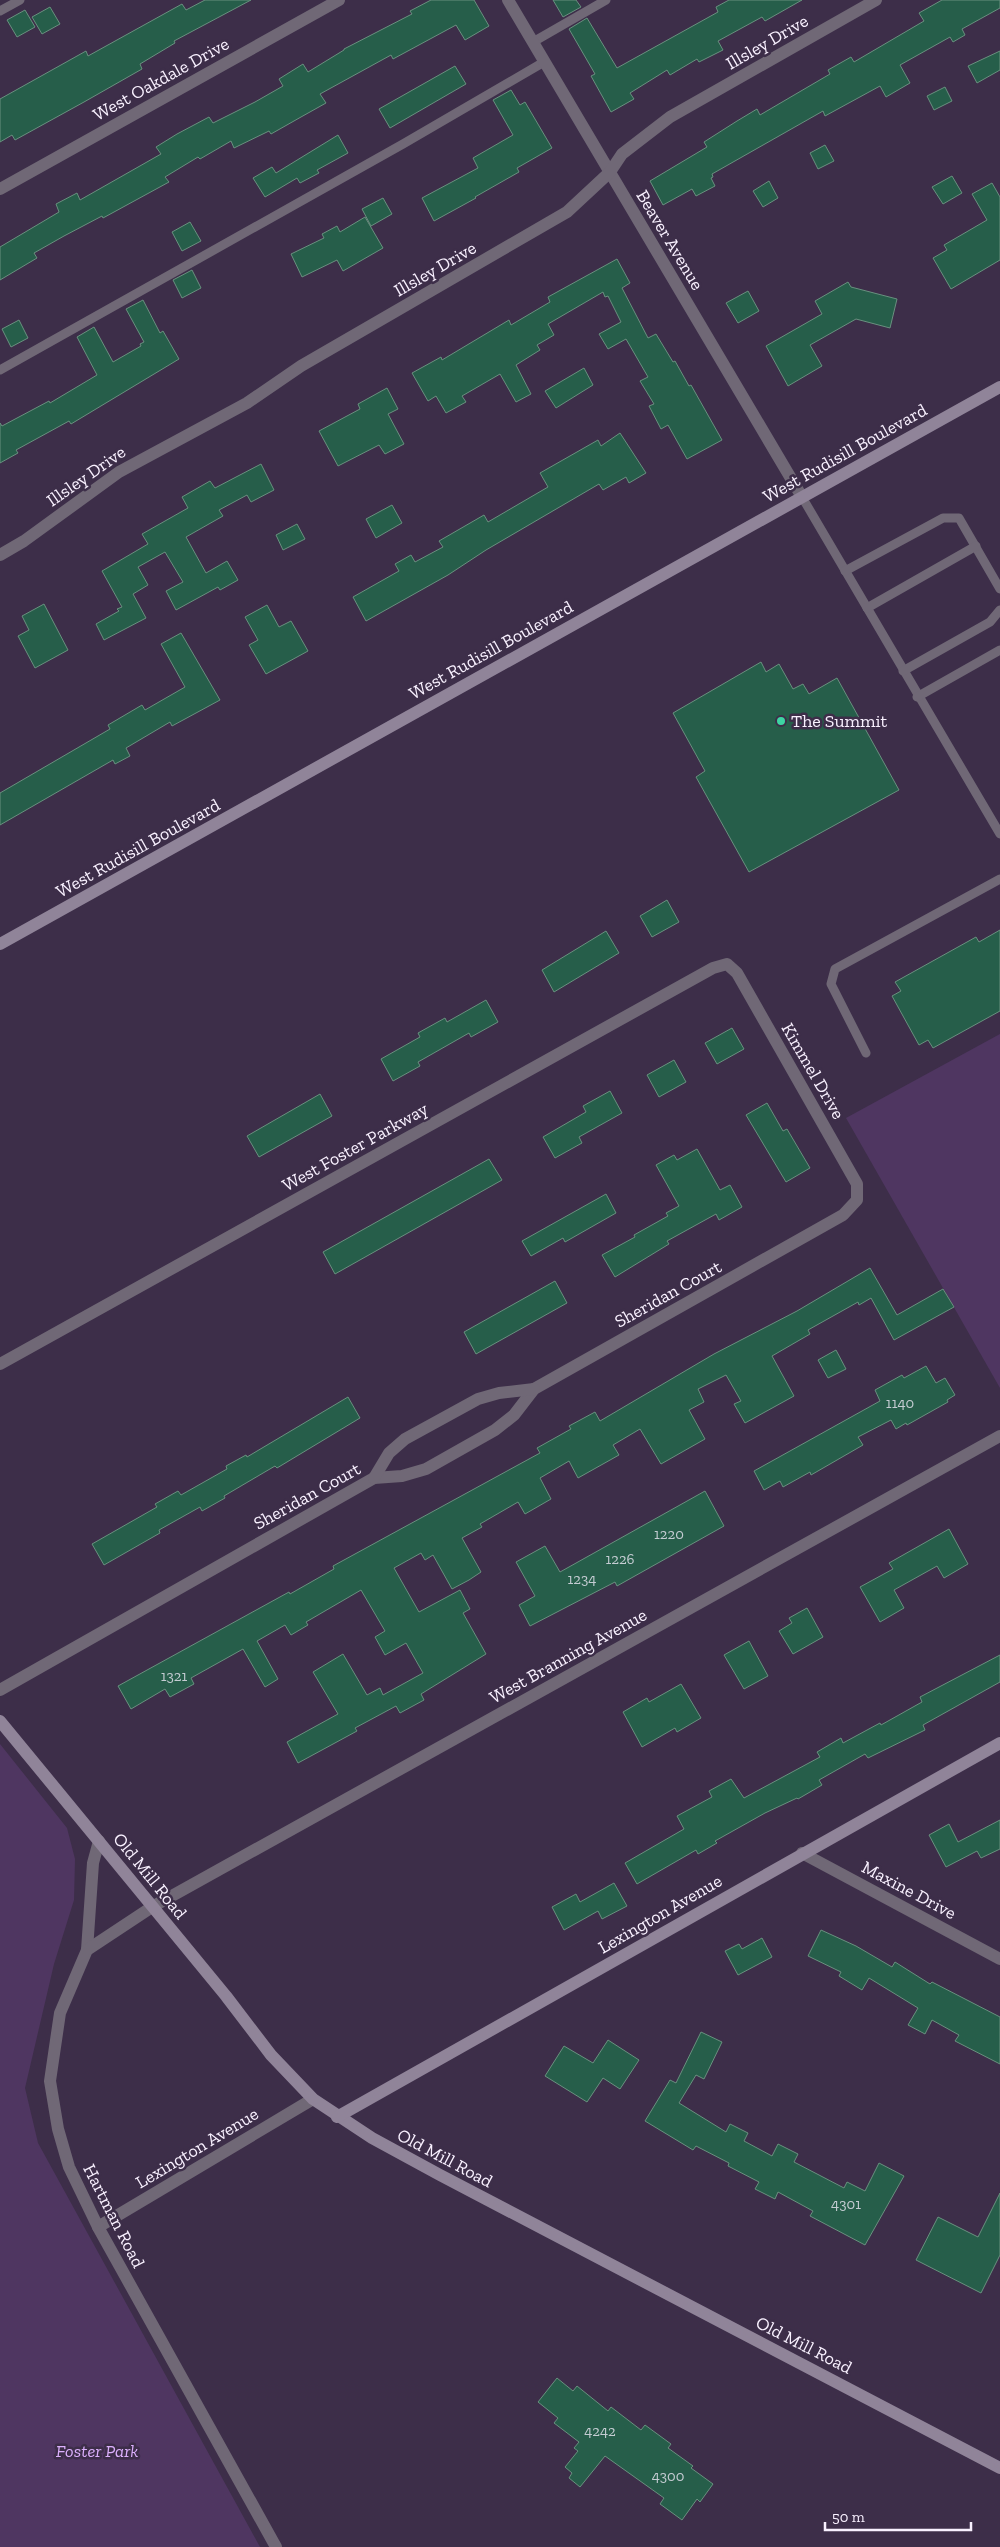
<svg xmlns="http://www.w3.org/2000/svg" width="1000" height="2547" font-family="'Zilla Slab',serif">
  <rect width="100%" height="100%" fill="#3d2e49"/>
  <g fill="#4f3661">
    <polygon points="1000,1034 1000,1388 846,1118"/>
    <polygon points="0,1744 67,1828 75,1859 74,1900 54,1964 25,2088 38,2143 260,2547 0,2547"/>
  </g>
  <g fill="#265e4a" stroke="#69907f">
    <polygon points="205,0 251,0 174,41 175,43 140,64 142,69 84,102 15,140 12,135 0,142 0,99 86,51 88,56 182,4 186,10"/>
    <polygon points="431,0 474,0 489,26 465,40 456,25 393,59 391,55 320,94 326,103 301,117 271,134 269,131 234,148 231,141 200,159 198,157 165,177 169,182 103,218 102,216 64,236 34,253 37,258 0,280 0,247 59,212 56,204 77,193 80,200 161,154 156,147 177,134 209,117 213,123 255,102 283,86 279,79 303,64 308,72 344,50 344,49 412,14 410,11"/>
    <polygon points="553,0 576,0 581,7 563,17"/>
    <polygon points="729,0 802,0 765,21 762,17 718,41 723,50 699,62 697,59 670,75 667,70 630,93 634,99 611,112 591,76 595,74 569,29 587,18 617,68 718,12 716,7"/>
    <polygon points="942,0 1000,0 1000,8 962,29 965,35 953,42 950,37 900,65 910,83 886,97 880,86 825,116 823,111 712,174 713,177 711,178 715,186 696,196 692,189 663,205 650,181 707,147 704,142 737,121 757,109 760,115 830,74 828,70 851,57 854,62 924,21 919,13"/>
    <polygon points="50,7 60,24 42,34 32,17"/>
    <polygon points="25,10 35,27 17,37 7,20"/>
    <polygon points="1000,51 1000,70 977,83 968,66"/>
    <polygon points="455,66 466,84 390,128 379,109"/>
    <polygon points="945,87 952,101 934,110 927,96"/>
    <polygon points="511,90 520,105 525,102 552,148 517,168 519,172 475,197 476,198 434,221 422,198 478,168 473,158 513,135 493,100"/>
    <polygon points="338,135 348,153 317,170 319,173 300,183 297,178 265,197 253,178 272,167 276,173"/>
    <polygon points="825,145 834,161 818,169 810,153"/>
    <polygon points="952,176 962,193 943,204 932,187"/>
    <polygon points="769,181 778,198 763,207 753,191"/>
    <polygon points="992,183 1000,197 1000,260 951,289 933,258 947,250 944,245 987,220 972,194"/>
    <polygon points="383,198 392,214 371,226 362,209"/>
    <polygon points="365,217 383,248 343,271 337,260 302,277 291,254 324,238 322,234 337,226 340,232"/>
    <polygon points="190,222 201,241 182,251 172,232"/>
    <polygon points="617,259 630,283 622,288 648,338 656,334 673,362 675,361 689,386 691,385 722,440 687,459 668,425 661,429 649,406 654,404 640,381 648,377 626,339 608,349 599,334 621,322 608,296 605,297 603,292 548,324 554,335 537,345 540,350 516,365 531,394 516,402 500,374 462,396 466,402 446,413 436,396 428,401 412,373 441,357 442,360 509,320 511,325 550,302 548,297"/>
    <polygon points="192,270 201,288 182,298 173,280"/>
    <polygon points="848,282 851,287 897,299 890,328 856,319 810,345 822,366 788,386 766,346 822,314 815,301"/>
    <polygon points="748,291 759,311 738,323 726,303"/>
    <polygon points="143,300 160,333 163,331 179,359 71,424 69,421 16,450 18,453 0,463 0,423 2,426 49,401 50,403 97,375 77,337 94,327 113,362 141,346 140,344 144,342 126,309"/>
    <polygon points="19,320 28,338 11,347 2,329"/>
    <polygon points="584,368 593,385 556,408 545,391"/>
    <polygon points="387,388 398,409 388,414 404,444 385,454 379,445 338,466 319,431 360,409 358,404"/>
    <polygon points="620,433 646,473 629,483 626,477 603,490 599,484 486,550 448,575 366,621 353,597 399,571 395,564 411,555 415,562 443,547 439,541 484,515 488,522 548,487 540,473 598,440 601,446"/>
    <polygon points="261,464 274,490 251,502 247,495 219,510 223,516 186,537 206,573 227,561 238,580 220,590 218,587 176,610 166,591 183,582 165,552 138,567 148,585 133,594 146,618 104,640 96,624 119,611 117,609 122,607 102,571 148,544 142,534 188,508 182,497 210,481 215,488"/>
    <polygon points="392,505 402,523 376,538 366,519"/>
    <polygon points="297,524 305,539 283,550 276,535"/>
    <polygon points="44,604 68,650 35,668 18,636 29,630 22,616"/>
    <polygon points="267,605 279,627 291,621 308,651 266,674 249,645 258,640 245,617"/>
    <polygon points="181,633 220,700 172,726 170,722 126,748 130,756 115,764 113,760 0,825 0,793 110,729 108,725 142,705 145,710 185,687 161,644"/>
    <polygon points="761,662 766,672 779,664 793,689 803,684 809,694 837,678 899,790 749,872 696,777 705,771 673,713"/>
    <polygon points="667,900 679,922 652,937 640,916"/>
    <polygon points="1000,930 1000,1011 933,1048 928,1040 919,1045 892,996 901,991 895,982 976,937 979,942"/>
    <polygon points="606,931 619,953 554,992 542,970"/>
    <polygon points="486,1000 498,1022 471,1037 469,1033 418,1062 420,1066 393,1081 381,1059 420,1037 418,1033 445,1018 447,1022"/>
    <polygon points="732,1028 744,1049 717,1064 705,1043"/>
    <polygon points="674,1060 686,1082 659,1097 647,1075"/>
    <polygon points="610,1091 622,1113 579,1137 582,1143 555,1158 543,1137 586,1112 583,1106"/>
    <polygon points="320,1094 332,1116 259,1157 247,1136"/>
    <polygon points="767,1103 783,1131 787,1129 810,1168 786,1182 746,1115"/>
    <polygon points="697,1149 720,1190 730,1185 742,1207 719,1220 716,1214 667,1241 669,1244 615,1277 602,1255 635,1237 634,1235 668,1216 666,1213 679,1206 656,1165 674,1155 677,1160"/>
    <polygon points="489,1159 502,1180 335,1274 323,1252"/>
    <polygon points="606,1194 616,1213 565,1242 563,1238 531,1256 522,1241"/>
    <polygon points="870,1268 897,1315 943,1289 954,1307 894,1340 871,1298 859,1305 858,1302 808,1330 810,1334 772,1356 794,1396 745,1423 734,1404 741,1401 726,1375 698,1389 704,1402 689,1410 705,1439 661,1464 640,1429 613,1445 619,1455 578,1478 569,1461 540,1478 551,1499 525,1514 518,1502 480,1524 482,1527 462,1538 481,1572 469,1580 452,1589 433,1555 425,1560 421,1553 394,1568 419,1612 460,1590 470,1609 463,1613 486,1654 421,1694 424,1700 400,1713 396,1706 355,1728 357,1731 298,1763 287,1742 338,1714 313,1672 343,1654 367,1695 380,1688 383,1695 423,1673 406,1643 385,1655 375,1637 385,1631 361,1590 306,1622 308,1625 291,1635 285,1625 257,1641 278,1679 265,1687 243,1649 191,1678 194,1684 170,1697 165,1689 131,1709 118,1686 289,1592 290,1594 334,1569 333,1566 540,1453 537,1448 571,1429 569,1426 595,1412 600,1421 714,1354 797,1311"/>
    <polygon points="555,1281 567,1303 476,1354 464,1332"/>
    <polygon points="836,1350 846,1369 828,1378 818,1360"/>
    <polygon points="926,1366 936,1383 945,1378 955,1395 947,1400 948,1402 907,1425 906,1423 896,1429 891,1420 858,1437 863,1445 811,1475 810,1472 783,1487 780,1481 764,1490 754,1471 880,1401 875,1390 902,1375 904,1378"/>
    <polygon points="348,1397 360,1418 277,1468 275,1466 224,1496 225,1498 202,1511 200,1507 159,1530 160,1533 104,1565 92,1544 157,1507 155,1504 178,1491 181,1495 227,1469 226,1466 246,1455 247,1457"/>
    <polygon points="705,1491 724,1526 617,1586 615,1582 530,1626 519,1605 535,1596 516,1562 545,1546 560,1572"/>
    <polygon points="949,1529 968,1564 944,1578 937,1566 894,1590 904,1608 880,1622 860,1587 893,1569 889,1563"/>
    <polygon points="807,1608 823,1637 793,1654 779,1631 792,1623 789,1618"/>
    <polygon points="749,1641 768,1676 744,1689 724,1655"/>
    <polygon points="1000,1655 1000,1682 923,1725 925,1730 868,1758 865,1754 819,1780 822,1785 798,1799 797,1798 765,1813 715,1841 717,1843 698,1854 696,1850 637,1884 625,1863 684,1829 677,1816 712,1797 709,1791 731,1779 744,1798 820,1757 817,1752 841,1738 843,1743 880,1723 881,1725 922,1702 920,1697"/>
    <polygon points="681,1684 701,1718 677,1732 675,1728 642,1747 623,1712 647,1698 649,1702"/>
    <polygon points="1000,1820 1000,1849 981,1858 977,1851 946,1867 929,1835 949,1824 958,1842"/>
    <polygon points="614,1883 627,1906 602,1919 598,1911 564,1930 552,1907 576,1894 580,1902"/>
    <polygon points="821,1930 856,1946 892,1967 895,1962 930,1984 932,1982 1000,2017 1000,2064 955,2041 959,2035 932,2020 925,2034 908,2025 918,2008 869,1978 862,1990 839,1976 841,1972 808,1956"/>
    <polygon points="762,1938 772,1957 738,1975 725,1951 739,1944 742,1949"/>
    <polygon points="701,2032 722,2042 704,2079 696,2075 679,2103 726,2132 730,2124 748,2133 744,2141 772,2156 778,2144 798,2154 794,2162 844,2188 847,2182 865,2191 879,2163 904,2176 865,2245 810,2216 813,2211 778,2192 775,2199 755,2189 759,2182 728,2166 729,2163 696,2146 693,2150 645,2121 670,2080 676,2083"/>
    <polygon points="608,2040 639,2060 620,2089 603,2078 587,2102 545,2076 564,2046 593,2063"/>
    <polygon points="1000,2193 1000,2255 981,2293 916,2260 938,2217 978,2237"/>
    <polygon points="557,2378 573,2391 577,2386 608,2411 611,2407 641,2430 645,2425 671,2444 668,2448 693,2466 691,2468 713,2484 700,2502 697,2499 682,2520 660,2504 664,2498 605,2456 580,2487 569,2478 572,2473 565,2467 578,2451 574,2448 579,2442 554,2423 558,2418 538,2402"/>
  </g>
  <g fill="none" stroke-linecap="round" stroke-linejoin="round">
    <g stroke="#706876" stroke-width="9">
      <polyline points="0,11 20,0"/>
      <polyline points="533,42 606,0"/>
      <polyline points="0,370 403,144 544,62"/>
      <polyline points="802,497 1000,834"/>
      <polyline points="845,571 943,518 959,518 1000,589"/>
      <polyline points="867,608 976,546"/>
      <polyline points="903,671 990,622 1000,610"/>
      <polyline points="917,697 1000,650"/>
      <polyline points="866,1053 831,984 835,969 1000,879"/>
    </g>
    <g stroke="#706876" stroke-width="12">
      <polyline points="508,0 802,497"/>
      <polyline points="0,189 339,0"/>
      <polyline points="0,555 24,541 119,472 247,403 301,366 567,212 610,172 622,154 670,117 876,0"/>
      <polyline points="0,1364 713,968 727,964 737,973 857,1184 857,1200 843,1215 534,1389 514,1415 495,1430 426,1469 402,1476 374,1478 0,1690"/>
      <polyline points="374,1478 389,1453 405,1439 478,1399 499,1393 534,1389"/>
      <polyline points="802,1853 1000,1959"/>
      <polyline points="87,1950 93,1863 99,1841"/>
      <polyline points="98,2227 313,2099"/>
      <polyline points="276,2547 98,2227 69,2167 58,2129 50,2081 60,2013 87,1950 152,1907 1000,1436"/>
    </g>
    <g stroke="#908499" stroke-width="12">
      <polyline points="0,944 1000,387"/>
      <polyline points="0,1721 226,1996 271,2055 313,2099 372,2138 440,2175 1000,2468"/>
      <polyline points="337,2117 1000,1743"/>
    </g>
  </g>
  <circle fill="#3ed4a3" stroke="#3d2e49" stroke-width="2" cx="781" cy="721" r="5"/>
  <g text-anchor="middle" stroke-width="5" stroke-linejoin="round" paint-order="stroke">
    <g font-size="15" fill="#c4ccd2">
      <text x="900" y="1408">1140</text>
      <text x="669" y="1539">1220</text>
      <text x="620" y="1564">1226</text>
      <text x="582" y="1584">1234</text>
      <text x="174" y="1681">1321</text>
      <text x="846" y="2209">4301</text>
      <text x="600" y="2436">4242</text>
      <text x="668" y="2481">4300</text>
    </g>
    <g font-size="18" fill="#f9f1ff" stroke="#3d2e49">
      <text transform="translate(767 42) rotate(-30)" y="6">Illsley Drive</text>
      <text transform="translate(161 79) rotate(-29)" y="6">West Oakdale Drive</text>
      <text transform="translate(670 240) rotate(59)" y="6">Beaver Avenue</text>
      <text transform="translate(435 269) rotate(-30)" y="6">Illsley Drive</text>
      <text transform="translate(845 453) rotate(-29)" y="6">West Rudisill Boulevard</text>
      <text transform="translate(86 476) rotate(-35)" y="6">Illsley Drive</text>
      <text transform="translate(491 650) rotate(-29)" y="6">West Rudisill Boulevard</text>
      <text transform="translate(138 848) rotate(-29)" y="6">West Rudisill Boulevard</text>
      <text transform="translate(813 1071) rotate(60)" y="6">Kimmel Drive</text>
      <text transform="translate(355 1147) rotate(-29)" y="6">West Foster Parkway</text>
      <text transform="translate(668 1294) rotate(-29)" y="6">Sheridan Court</text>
      <text transform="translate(307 1496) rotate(-29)" y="6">Sheridan Court</text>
      <text transform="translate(568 1656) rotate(-29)" y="6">West Branning Avenue</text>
      <text transform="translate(150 1876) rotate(51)" y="6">Old Mill Road</text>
      <text transform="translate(909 1890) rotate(28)" y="6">Maxine Drive</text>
      <text transform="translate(660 1914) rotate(-30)" y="6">Lexington Avenue</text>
      <text transform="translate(197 2148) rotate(-31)" y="6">Lexington Avenue</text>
      <text transform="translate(445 2158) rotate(28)" y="6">Old Mill Road</text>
      <text transform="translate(114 2216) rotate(63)" y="6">Hartman Road</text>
      <text transform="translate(804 2345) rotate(27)" y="6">Old Mill Road</text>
    </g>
    <g font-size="18" fill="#f9f1ff" stroke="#3d2e49" text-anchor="start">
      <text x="791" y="727">The Summit</text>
    </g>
    <g font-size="18" font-style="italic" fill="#dbaffc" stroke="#3d2e49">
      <text x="97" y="2457">Foster Park</text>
    </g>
  </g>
  <path d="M825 2522v8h146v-8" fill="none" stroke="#f9f1ff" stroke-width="2.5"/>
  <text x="832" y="2522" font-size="15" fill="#f9f1ff" stroke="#3d2e49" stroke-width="4" paint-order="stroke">50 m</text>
</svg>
